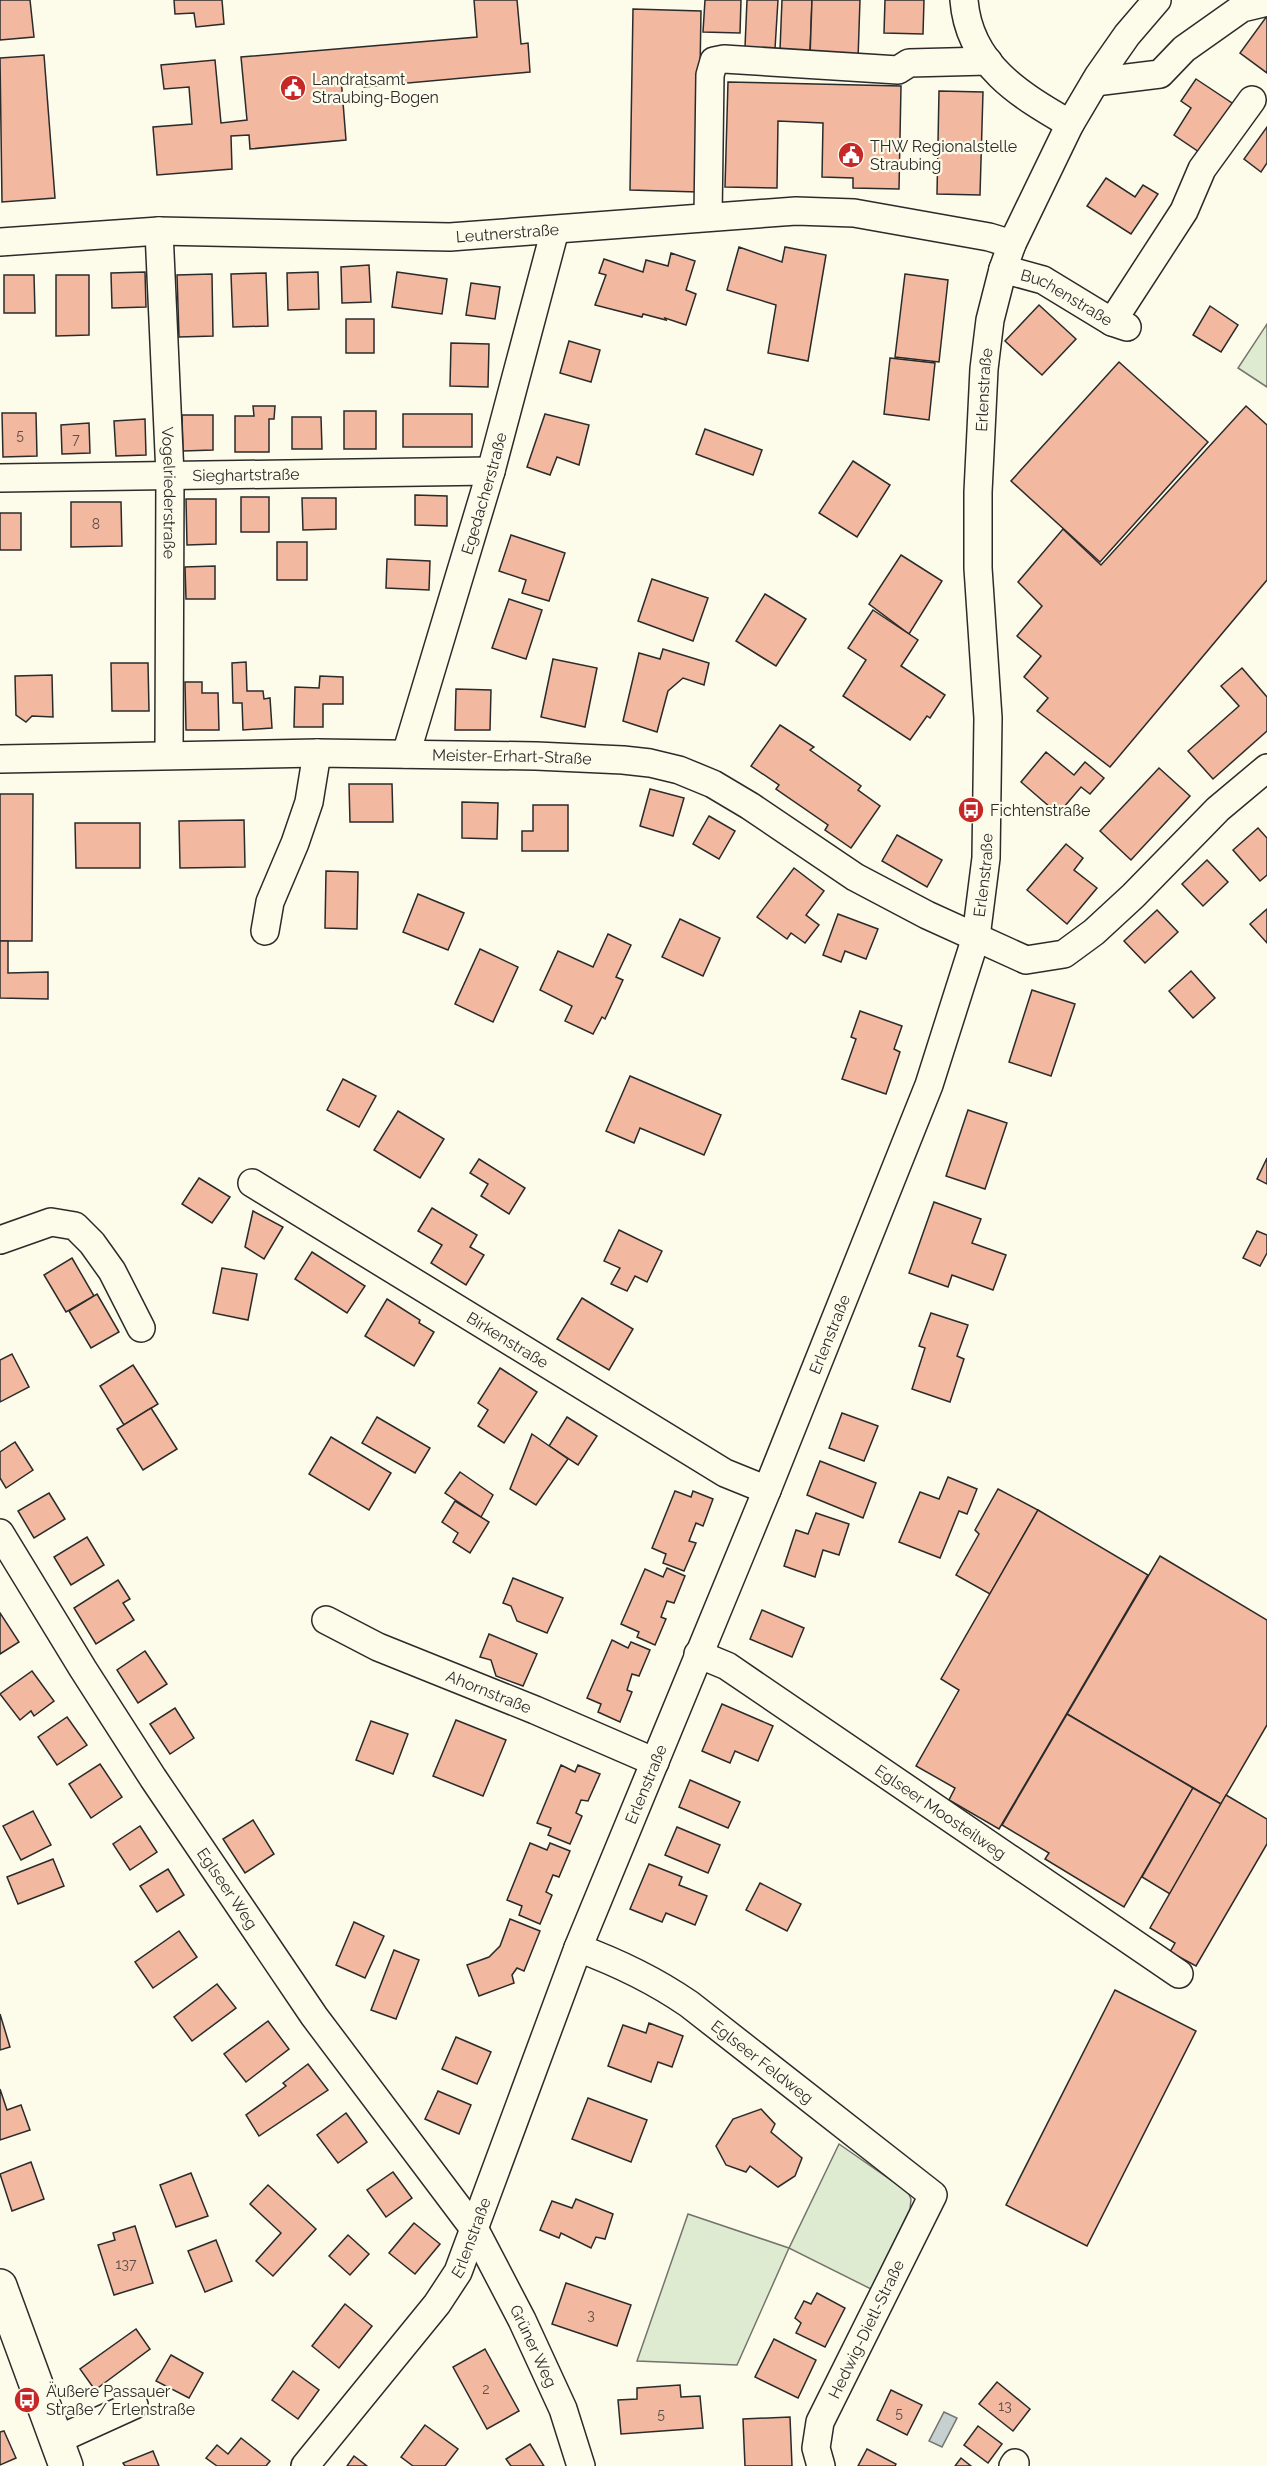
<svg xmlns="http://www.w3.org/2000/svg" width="1267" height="2466" font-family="Raleway,sans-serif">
  <rect width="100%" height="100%" fill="#fdfbea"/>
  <g fill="#deebd1" stroke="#74746e" stroke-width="1.5">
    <polygon points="1267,324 1267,387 1238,368"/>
    <polygon points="839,2144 908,2192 911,2199 910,2209 871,2289 789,2248 737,2365 637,2361 688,2214 789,2248"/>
  </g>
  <polygon fill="#c7d0d0" stroke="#74746e" stroke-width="1.5" points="944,2412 957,2418 942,2447 929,2441"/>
  <g fill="#f2b8a0" stroke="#2b2b2b" stroke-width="1.5">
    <polygon points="0,0 30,0 34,37 0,40"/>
    <polygon points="174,0 222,0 224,24 196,27 194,13 175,14"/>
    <polygon points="474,0 517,0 521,44 528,43 530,72 364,87 363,75 341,77 346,140 250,149 249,135 231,136 232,169 157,175 153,127 192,124 189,87 164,89 161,65 215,60 221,123 247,120 241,57 477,37"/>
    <polygon points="705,0 741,0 740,33 703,32"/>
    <polygon points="747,0 778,0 775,49 745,47"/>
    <polygon points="782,0 812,0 810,51 780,50"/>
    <polygon points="812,0 860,0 858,59 810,57"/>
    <polygon points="885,0 924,0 923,34 884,33"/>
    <polygon points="633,9 701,11 698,192 630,190"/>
    <polygon points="1267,16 1267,73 1240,53"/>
    <polygon points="44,55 55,198 2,202 0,58"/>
    <polygon points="1196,79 1235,105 1202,154 1174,135 1191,108 1181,101"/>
    <polygon points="728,82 901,86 899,189 853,188 853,178 822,177 823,123 778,121 777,188 725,187"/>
    <polygon points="939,91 983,92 980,195 937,194"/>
    <polygon points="1267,127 1267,163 1261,172 1244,159"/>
    <polygon points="1106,178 1135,197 1143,185 1158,194 1131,234 1087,206"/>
    <polygon points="739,247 782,262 785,247 826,255 808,361 768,353 776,305 727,290"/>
    <polygon points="671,253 695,261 686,290 696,294 686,325 665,318 666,320 643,314 642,317 595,305 606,275 599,273 604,259 643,272 646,260 668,266"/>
    <polygon points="369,265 371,302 342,303 341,267"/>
    <polygon points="145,272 146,307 112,308 111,273"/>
    <polygon points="318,272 319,309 288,310 287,273"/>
    <polygon points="397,272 447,279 442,314 392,307"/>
    <polygon points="266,273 268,326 233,327 231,274"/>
    <polygon points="212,274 213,336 179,337 177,275"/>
    <polygon points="905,274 948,280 939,362 895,357"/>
    <polygon points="4,275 34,275 35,313 4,313"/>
    <polygon points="56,275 89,275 89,335 56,336"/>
    <polygon points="471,283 500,287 495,319 466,315"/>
    <polygon points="1039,305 1076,339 1042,375 1005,341"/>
    <polygon points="1210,306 1238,325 1221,352 1193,335"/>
    <rect x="346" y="319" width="28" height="34"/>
    <polygon points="569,341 600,350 591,382 560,373"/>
    <polygon points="451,343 489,344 488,387 450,386"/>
    <polygon points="890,358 935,363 929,420 884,414"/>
    <polygon points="1119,362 1208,442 1100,562 1011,481"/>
    <polygon points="253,406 275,406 274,419 269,419 269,452 235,452 235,416 254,416"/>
    <polygon points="1246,406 1267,425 1267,580 1110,767 1037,711 1048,698 1024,677 1041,656 1017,636 1042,606 1018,582 1063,529 1101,565"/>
    <rect x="344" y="411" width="32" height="38"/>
    <polygon points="2,413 36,413 37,456 3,457"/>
    <rect x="403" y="414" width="69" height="33"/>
    <polygon points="545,414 589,425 579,465 557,457 550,475 527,467"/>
    <polygon points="182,415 213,415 213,450 183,451"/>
    <polygon points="292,417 321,417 322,449 292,449"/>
    <polygon points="145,419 146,455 116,456 114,421"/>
    <polygon points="89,423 90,453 62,454 61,425"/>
    <polygon points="705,429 762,450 753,475 696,454"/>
    <polygon points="853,461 890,485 857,537 819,513"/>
    <polygon points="415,495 447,496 447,526 415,525"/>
    <rect x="241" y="497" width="28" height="35"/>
    <polygon points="302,498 336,498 336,529 303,530"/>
    <polygon points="186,499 216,499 216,544 187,545"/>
    <polygon points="71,502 121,502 122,546 71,547"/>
    <rect x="0" y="513" width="21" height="37"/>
    <polygon points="511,535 565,553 549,601 522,593 526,580 499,571"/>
    <rect x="277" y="542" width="30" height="38"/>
    <polygon points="901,555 942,581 909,634 869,604"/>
    <polygon points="387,559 430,561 429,590 386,588"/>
    <polygon points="215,566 215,599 186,599 185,567"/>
    <polygon points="652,579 708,598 693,641 638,621"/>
    <polygon points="765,594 806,619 776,666 736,641"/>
    <polygon points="509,599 542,610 526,659 492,648"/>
    <polygon points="873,610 918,640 901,666 945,695 930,718 927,716 910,740 843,696 866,660 848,648"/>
    <polygon points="663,649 709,663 704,685 683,678 668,691 657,732 623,721 639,653 660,659"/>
    <polygon points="553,659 597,668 585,727 541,717"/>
    <polygon points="246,662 247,691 263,691 264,699 270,698 272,728 243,730 242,703 233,703 232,663"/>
    <polygon points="111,663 148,663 149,711 112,711"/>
    <polygon points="1242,668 1267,697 1267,731 1213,779 1188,751 1239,706 1221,686"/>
    <polygon points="52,675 53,717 32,716 26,722 16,715 15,676"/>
    <polygon points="320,676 343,677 343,704 323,704 323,727 294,727 295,687 319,688"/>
    <polygon points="185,682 202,682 202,693 218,693 219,730 186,730"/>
    <polygon points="456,689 491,690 490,730 455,730"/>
    <polygon points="780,725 814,747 810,750 861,786 858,790 880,806 851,848 825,830 828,825 776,789 779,785 751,766"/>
    <polygon points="1046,752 1074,775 1085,762 1104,778 1090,794 1081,787 1058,814 1021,782"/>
    <polygon points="1159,768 1190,796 1131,860 1100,831"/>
    <polygon points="349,784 392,784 393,822 350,822"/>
    <polygon points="650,789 684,798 673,836 640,826"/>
    <polygon points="0,794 33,794 32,941 0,941"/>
    <polygon points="462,802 498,803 497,839 462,838"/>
    <polygon points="533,805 568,805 568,851 522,851 522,831 533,831"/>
    <polygon points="709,816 735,831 719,859 693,844"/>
    <polygon points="244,820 245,867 180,868 179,821"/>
    <polygon points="75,823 140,823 140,868 76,868"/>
    <polygon points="1258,828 1267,838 1267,875 1260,881 1233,850"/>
    <polygon points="897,835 942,860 927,887 882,861"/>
    <polygon points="1066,844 1083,858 1074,870 1097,888 1067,924 1027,890"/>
    <polygon points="1207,860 1228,882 1203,906 1182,884"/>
    <polygon points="794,868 824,891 806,915 819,925 805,943 791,933 787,939 757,917"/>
    <polygon points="326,871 358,872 357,929 325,928"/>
    <polygon points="418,894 464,913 448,950 403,932"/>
    <polygon points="1267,909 1267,943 1250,924"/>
    <polygon points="1157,910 1178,932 1145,963 1124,941"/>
    <polygon points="838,914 878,929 866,959 845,951 841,962 823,955"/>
    <polygon points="680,919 720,938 703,976 662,957"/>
    <polygon points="608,934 631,945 616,977 623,980 605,1019 602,1017 593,1034 565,1021 572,1006 540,990 558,951 593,967"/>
    <polygon points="0,941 8,941 8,973 48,972 48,999 0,998"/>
    <polygon points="480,949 518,967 493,1022 455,1004"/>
    <polygon points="1191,971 1215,998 1193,1018 1169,991"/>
    <polygon points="1032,990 1075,1004 1051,1076 1009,1062"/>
    <polygon points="860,1011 902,1026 894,1049 900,1052 886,1094 842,1079 856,1039 851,1037"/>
    <polygon points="630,1076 721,1115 704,1155 640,1128 634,1143 606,1131"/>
    <polygon points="343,1079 376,1096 359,1127 327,1110"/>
    <polygon points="968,1110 1007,1123 985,1189 946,1176"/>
    <polygon points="398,1111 444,1139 420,1178 374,1150"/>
    <polygon points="1267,1158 1267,1184 1257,1179"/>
    <polygon points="479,1159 525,1188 509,1214 481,1196 488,1184 470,1173"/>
    <polygon points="199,1178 230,1197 212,1223 182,1204"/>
    <polygon points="934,1202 981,1219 972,1243 1006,1255 993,1290 952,1275 948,1287 909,1273"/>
    <polygon points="432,1208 477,1235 470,1247 484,1255 466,1285 431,1263 442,1245 418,1231"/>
    <polygon points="253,1211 283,1227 264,1259 245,1247"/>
    <polygon points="619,1230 662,1251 647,1282 635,1276 627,1291 611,1284 620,1268 604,1261"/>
    <polygon points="1257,1231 1267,1235 1267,1253 1260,1266 1243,1258"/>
    <polygon points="312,1252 365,1286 347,1313 295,1279"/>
    <polygon points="72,1258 94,1296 66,1312 44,1275"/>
    <polygon points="222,1268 257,1274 248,1320 213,1313"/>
    <polygon points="97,1294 119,1332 91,1348 69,1311"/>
    <polygon points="582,1298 633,1329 609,1370 557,1339"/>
    <polygon points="387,1299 420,1320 419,1323 434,1332 414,1366 365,1336"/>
    <polygon points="931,1313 968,1325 957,1356 964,1359 950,1402 912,1389 925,1348 919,1346"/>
    <polygon points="12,1354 29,1387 0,1402 0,1360"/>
    <polygon points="133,1365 158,1404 124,1425 100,1386"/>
    <polygon points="500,1368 537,1392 504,1443 478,1426 488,1410 478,1403"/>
    <polygon points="151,1408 177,1449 143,1470 117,1429"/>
    <polygon points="842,1413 878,1426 864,1461 829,1448"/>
    <polygon points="377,1417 430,1448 415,1473 362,1443"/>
    <polygon points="567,1417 597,1436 578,1465 549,1446"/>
    <polygon points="532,1434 568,1459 536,1505 510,1489"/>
    <polygon points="331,1437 391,1473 369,1510 309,1474"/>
    <polygon points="15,1442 33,1470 6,1488 0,1478 0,1452"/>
    <polygon points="820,1461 876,1483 863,1518 807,1495"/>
    <polygon points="460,1472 493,1495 481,1517 445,1493"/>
    <polygon points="948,1477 977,1489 967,1514 959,1511 940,1558 899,1542 920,1492 939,1499"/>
    <polygon points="998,1489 1038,1510 990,1594 956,1575 979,1534 975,1530"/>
    <polygon points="675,1491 691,1497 693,1491 713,1499 703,1526 696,1523 689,1541 696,1543 684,1571 663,1563 666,1554 652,1548"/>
    <polygon points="49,1493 65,1519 34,1538 18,1511"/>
    <polygon points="455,1501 489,1522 470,1553 453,1542 458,1533 442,1522"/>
    <polygon points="1038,1510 1148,1575 999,1829 949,1800 955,1788 916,1766 959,1690 941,1679"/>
    <polygon points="816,1513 849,1524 839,1555 823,1550 815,1577 784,1566 796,1530 808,1534"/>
    <polygon points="87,1537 104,1565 71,1585 54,1557"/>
    <polygon points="1160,1556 1267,1620 1267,1725 1221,1804 1067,1714"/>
    <polygon points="667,1568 685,1576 674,1603 667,1601 661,1617 666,1619 655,1645 637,1637 639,1632 621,1624 645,1569 663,1577"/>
    <polygon points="513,1578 563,1598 547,1633 517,1621 511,1606 503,1603"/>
    <polygon points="118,1580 130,1599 123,1603 134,1620 96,1644 74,1608"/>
    <polygon points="762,1610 804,1628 792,1657 750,1639"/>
    <polygon points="0,1613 19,1642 0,1654"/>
    <polygon points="489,1634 537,1654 523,1686 496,1676 491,1660 480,1657"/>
    <polygon points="612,1640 628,1648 631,1642 650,1650 639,1676 632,1674 627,1690 632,1692 620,1722 598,1712 601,1704 587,1698"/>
    <polygon points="145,1651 167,1684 138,1703 117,1670"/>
    <polygon points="32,1671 54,1701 34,1716 31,1711 20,1720 0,1694"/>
    <polygon points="722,1704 773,1726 758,1761 735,1751 730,1763 702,1751"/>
    <polygon points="175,1708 194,1738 170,1754 150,1724"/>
    <polygon points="1067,1714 1193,1788 1124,1907 1045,1859 1049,1853 1002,1825"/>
    <polygon points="67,1717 87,1745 57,1765 38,1737"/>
    <polygon points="456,1720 506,1740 483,1796 433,1776"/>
    <polygon points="371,1721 408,1734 393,1774 356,1760"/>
    <polygon points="100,1764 122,1797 91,1818 69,1784"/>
    <polygon points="561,1765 575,1772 578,1765 600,1774 588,1801 581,1800 576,1813 582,1816 570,1844 548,1835 551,1828 537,1823"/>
    <polygon points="690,1780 740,1802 728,1828 679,1807"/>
    <polygon points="1193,1788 1221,1804 1170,1894 1142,1877"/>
    <polygon points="1226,1795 1267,1819 1267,1844 1196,1966 1170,1952 1175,1943 1150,1928"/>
    <polygon points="33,1811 51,1845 21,1860 3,1826"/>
    <polygon points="253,1820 274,1854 245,1873 223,1839"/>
    <polygon points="140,1826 157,1852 130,1870 113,1844"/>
    <polygon points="677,1827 720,1845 708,1873 665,1855"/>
    <polygon points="530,1843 547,1850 550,1843 570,1851 559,1877 553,1875 546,1892 552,1895 540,1924 519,1915 522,1906 507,1900"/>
    <polygon points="53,1859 64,1886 18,1904 7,1877"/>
    <polygon points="649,1864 682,1877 679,1885 707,1896 695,1925 666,1913 662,1922 630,1909"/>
    <polygon points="168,1869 184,1895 157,1912 140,1886"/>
    <polygon points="760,1883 801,1904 787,1931 746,1910"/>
    <polygon points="510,1919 540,1931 524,1971 517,1968 512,1975 514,1983 479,1996 467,1965 489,1957 500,1946"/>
    <polygon points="354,1922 384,1936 365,1978 336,1965"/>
    <polygon points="179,1931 197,1957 153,1988 135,1962"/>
    <polygon points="394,1950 419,1960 396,2019 371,2010"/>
    <polygon points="217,1984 236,2008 192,2041 174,2017"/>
    <polygon points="1115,1990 1196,2031 1087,2246 1006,2205"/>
    <polygon points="0,2014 10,2047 0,2050"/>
    <polygon points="268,2021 289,2049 246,2082 224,2054"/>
    <polygon points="649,2023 683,2036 672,2067 658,2062 651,2082 608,2066 623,2025 646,2033"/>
    <polygon points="456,2037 491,2052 477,2084 442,2069"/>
    <polygon points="308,2064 328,2090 259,2136 246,2115 286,2086 283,2083"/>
    <polygon points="0,2089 7,2110 21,2105 30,2130 0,2140"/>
    <polygon points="438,2091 471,2105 459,2134 425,2119"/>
    <polygon points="588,2098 647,2120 631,2162 572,2139"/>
    <polygon points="761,2109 775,2124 771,2132 802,2158 795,2176 778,2187 750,2166 746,2172 726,2165 716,2146 733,2119"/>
    <polygon points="346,2113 367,2142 338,2163 317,2135"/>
    <polygon points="31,2162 44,2199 12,2211 0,2174"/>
    <polygon points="393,2172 412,2198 386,2217 367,2190"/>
    <polygon points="191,2173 208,2216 176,2227 160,2185"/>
    <polygon points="268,2185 316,2229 273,2276 256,2261 281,2233 250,2204"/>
    <polygon points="576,2199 613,2214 605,2239 596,2237 591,2248 561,2233 559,2238 540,2230 552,2201 572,2208"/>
    <polygon points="414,2223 440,2244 415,2274 389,2253"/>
    <polygon points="135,2226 153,2283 114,2295 98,2245 115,2240 113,2233"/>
    <polygon points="348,2235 369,2254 350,2275 329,2256"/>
    <polygon points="216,2240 232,2281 205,2292 188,2251"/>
    <polygon points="566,2283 631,2305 617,2346 552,2324"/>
    <polygon points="817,2293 845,2308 825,2347 796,2333 801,2323 795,2318 804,2301 811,2304"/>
    <polygon points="345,2304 372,2326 339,2368 312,2346"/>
    <polygon points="136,2329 150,2349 95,2390 80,2369"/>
    <polygon points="774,2339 816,2360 798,2398 755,2377"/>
    <polygon points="485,2349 519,2411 487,2429 453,2367"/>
    <polygon points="171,2355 203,2373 189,2398 156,2381"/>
    <polygon points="293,2371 319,2390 298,2419 272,2400"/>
    <polygon points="997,2382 1030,2409 1013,2431 979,2404"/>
    <polygon points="680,2385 681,2397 700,2396 703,2428 621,2434 618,2400 637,2399 637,2388"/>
    <polygon points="891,2390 922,2405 907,2435 877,2420"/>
    <polygon points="790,2417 792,2466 745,2466 743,2419"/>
    <polygon points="425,2425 458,2449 445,2466 413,2466 401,2457"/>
    <polygon points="978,2426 1002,2444 988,2463 964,2445"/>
    <polygon points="4,2431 16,2458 0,2465 0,2432"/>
    <polygon points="241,2438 270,2461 266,2466 217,2466 206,2458 217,2445 228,2454"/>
    <polygon points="530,2444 544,2466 511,2466 506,2459"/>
    <polygon points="867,2449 896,2464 895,2466 858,2466"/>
    <polygon points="153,2451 159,2466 125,2466 123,2463"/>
    <polygon points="354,2456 367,2466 347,2466"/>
    <polygon points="961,2458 971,2466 955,2466"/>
  </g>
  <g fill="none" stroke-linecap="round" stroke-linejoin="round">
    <g stroke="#2b2b2b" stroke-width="30">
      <g id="minor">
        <path d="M964,0C969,65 1020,95 1070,124"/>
        <polyline points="1095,82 1160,74 1184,49 1242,8 1267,2"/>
        <polyline points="708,217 710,75 714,61 724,59 898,70 909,63 988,61"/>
        <path id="s1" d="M159,231L170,475L169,755"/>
        <path id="s2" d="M0,242L159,231L450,237L796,211L854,213L989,237L1012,244"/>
        <path id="s3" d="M1003,269L1043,280L1112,322L1127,327"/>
        <polyline points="1112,322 1184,211 1202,169 1252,100"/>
        <path id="s4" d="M0,478L491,471"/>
        <path id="s5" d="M406,754L491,471L555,230"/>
        <path id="s6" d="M0,759L317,753L536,756L623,760L650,763L679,770L713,784L750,806L855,877L927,915L1026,960L1064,954L1094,932L1133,896L1218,809L1267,768"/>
        <polyline points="265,931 270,902 295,843 309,802 317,753"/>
        <path id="s7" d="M252,1183L725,1473L767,1490"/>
        <polyline points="0,1240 51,1222 75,1226 92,1243 112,1271 141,1328"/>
        <path id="s8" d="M0,1533L83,1669L153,1778L314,2016L475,2230L522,2320L563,2409L581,2466"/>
        <path id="s9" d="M326,1620L378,1647L535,1710L655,1762"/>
        <path id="s10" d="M698,1654L727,1666L1179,1974"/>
        <path id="s11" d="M578,1948C619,1963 654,1980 689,2004L933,2195L820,2422L816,2448L821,2466"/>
        <polyline points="57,2440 134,2405"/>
        <path id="s12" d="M305,2466L437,2304L458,2272L578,1948L767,1490L929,1085L976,937L986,858L988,718L978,568V492L984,369L990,320L1003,269L1012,244L1070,124L1099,75L1127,35L1157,0"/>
        <polyline points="1013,2466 1015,2463"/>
      </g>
    </g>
    <g stroke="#2b2b2b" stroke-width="36">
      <polyline id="major" points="0,2286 66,2466"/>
    </g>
    <use href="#minor" stroke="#fdfbea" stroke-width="27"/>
    <use href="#major" stroke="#fdfbea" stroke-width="33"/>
  </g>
  <defs>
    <g id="civic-disc" transform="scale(1.35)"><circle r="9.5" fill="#c62828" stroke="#fdfbea"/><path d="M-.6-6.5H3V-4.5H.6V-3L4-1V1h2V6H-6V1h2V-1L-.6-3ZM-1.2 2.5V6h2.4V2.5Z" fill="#fff"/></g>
    <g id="bus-disc" transform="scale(1.35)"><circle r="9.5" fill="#c62828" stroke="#fdfbea"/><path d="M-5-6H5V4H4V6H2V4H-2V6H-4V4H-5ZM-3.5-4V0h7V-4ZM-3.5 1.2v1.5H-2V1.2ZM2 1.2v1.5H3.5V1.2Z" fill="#fff"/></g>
  </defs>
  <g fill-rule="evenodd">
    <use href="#civic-disc" x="293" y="88"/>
    <use href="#civic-disc" x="851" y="155"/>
    <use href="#bus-disc" x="971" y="810"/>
    <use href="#bus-disc" x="27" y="2400"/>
  </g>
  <g text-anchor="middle" stroke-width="4.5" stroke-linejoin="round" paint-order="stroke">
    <g font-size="14" fill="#5d4e48">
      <text x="20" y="440">5</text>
      <text x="76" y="444">7</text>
      <text x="96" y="529">8</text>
      <text x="126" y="2269">137</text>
      <text x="591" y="2320">3</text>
      <text x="486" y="2394">2</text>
      <text x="1005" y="2411">13</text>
      <text x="899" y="2418">5</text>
      <text x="661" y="2419">5</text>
    </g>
    <g font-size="16" fill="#2b2b2b" stroke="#fdfbea" text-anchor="start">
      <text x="312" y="85">Landratsamt<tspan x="312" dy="18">Straubing-Bogen</tspan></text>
      <text x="870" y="152">THW Regionalstelle<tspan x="870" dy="18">Straubing</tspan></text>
      <text x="990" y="816">Fichtenstraße</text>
      <text x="46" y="2397">Äußere Passauer<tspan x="46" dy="18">Straße / Erlenstraße</tspan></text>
    </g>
    <g font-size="16" fill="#2b2b2b" stroke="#fdfbea">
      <text dy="6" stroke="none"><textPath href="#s2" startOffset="508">Leutnerstraße</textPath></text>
      <text dy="6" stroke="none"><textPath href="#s3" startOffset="70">Buchenstraße</textPath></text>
      <text dy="6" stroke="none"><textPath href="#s12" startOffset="2228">Erlenstraße</textPath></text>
      <text dy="6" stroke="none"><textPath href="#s4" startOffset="246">Sieghartstraße</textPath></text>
      <text dy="6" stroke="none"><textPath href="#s1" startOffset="262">Vogelriederstraße</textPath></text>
      <text dy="6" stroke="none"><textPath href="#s5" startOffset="272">Egedacherstraße</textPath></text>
      <text dy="6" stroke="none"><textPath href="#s6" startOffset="512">Meister-Erhart-Straße</textPath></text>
      <text dy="6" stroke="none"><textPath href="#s12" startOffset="1742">Erlenstraße</textPath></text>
      <text dy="6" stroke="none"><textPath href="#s12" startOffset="1256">Erlenstraße</textPath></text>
      <text dy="6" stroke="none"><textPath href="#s7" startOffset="300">Birkenstraße</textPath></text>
      <text dy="6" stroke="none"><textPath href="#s9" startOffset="178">Ahornstraße</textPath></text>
      <text dy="6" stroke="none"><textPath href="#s12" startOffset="770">Erlenstraße</textPath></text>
      <text dy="6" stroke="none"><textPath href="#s10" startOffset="290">Eglseer Moosteilweg</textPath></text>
      <text dy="6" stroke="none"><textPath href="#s8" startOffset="422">Eglseer Weg</textPath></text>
      <text dy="6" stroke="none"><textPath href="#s11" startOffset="218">Eglseer Feldweg</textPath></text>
      <text dy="6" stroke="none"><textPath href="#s12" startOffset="284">Erlenstraße</textPath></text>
      <text transform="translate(866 2329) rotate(-64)" y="6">Hedwig-Dietl-Straße</text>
      <text dy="6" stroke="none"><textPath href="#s8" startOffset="974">Grüner Weg</textPath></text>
    </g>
  </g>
</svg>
